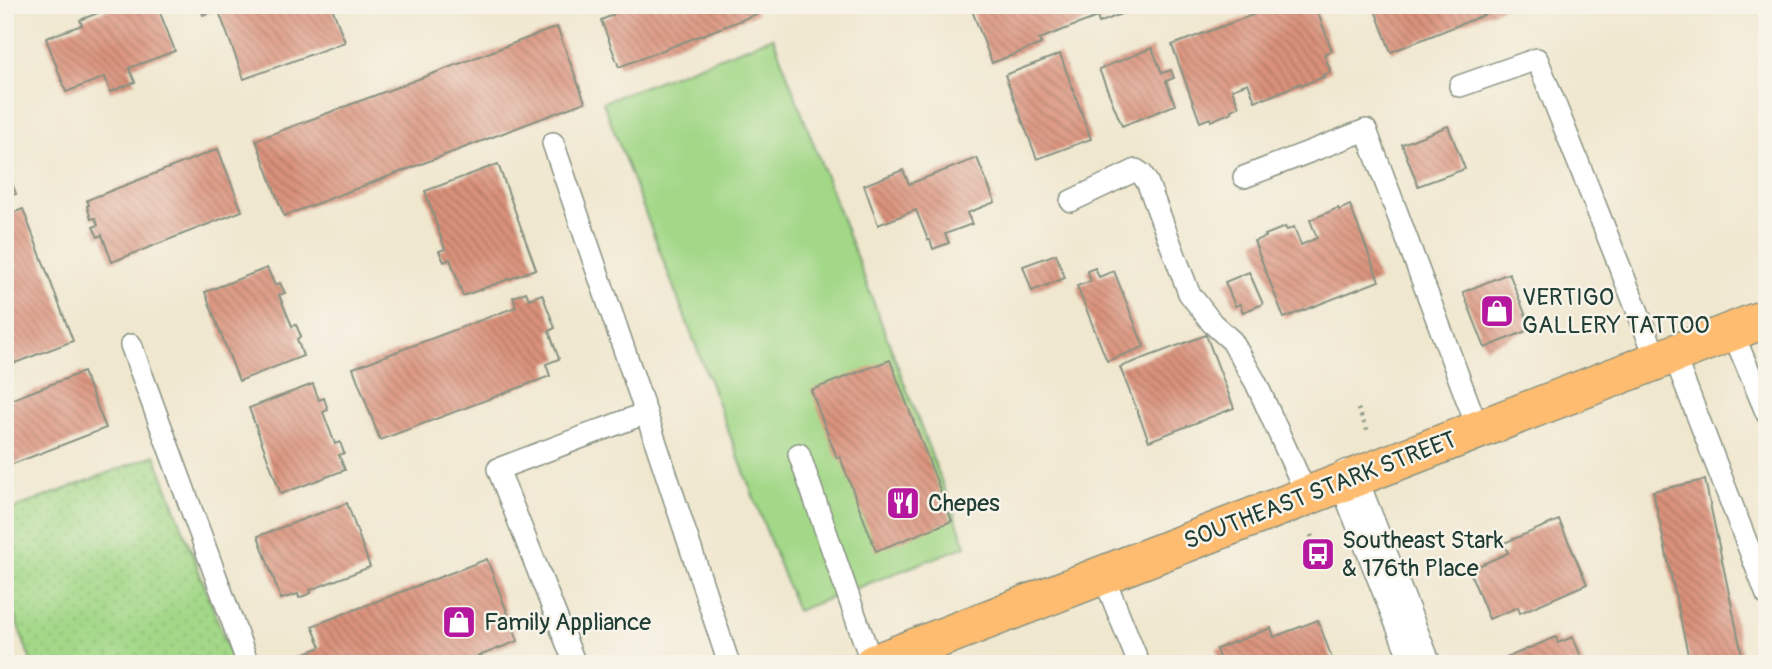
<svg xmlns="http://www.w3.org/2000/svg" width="1772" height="669" font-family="Pangolin,sans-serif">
  <defs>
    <pattern id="grass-dots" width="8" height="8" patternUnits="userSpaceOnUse" patternTransform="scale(1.75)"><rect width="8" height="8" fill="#a3d888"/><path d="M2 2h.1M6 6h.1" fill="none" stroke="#8cba76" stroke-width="1.8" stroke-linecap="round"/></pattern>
    <pattern id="building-back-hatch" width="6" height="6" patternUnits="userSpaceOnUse" patternTransform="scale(1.75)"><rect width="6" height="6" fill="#da917a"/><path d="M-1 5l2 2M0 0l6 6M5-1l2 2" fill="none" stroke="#b07865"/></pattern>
  </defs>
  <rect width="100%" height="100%" fill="#f7f3e8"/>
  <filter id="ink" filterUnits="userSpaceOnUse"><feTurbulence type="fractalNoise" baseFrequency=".0143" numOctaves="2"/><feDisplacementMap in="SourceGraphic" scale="14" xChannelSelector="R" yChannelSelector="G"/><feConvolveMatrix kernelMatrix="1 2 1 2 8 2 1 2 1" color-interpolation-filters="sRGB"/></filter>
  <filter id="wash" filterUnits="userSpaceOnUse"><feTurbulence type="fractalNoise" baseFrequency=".00686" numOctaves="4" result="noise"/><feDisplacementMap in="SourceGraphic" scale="28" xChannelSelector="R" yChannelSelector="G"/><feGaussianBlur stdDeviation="1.57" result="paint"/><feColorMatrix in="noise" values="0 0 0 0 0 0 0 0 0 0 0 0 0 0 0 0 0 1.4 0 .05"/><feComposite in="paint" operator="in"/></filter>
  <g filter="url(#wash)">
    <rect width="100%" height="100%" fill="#f0e7cf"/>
    <polygon fill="url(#grass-dots)" stroke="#618a5e" stroke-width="2" points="155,455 234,664 32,664 5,590 5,512"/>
    <polygon fill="#a3d888" stroke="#618a5e" stroke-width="2" points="773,37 966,546 797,611 603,102"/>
    <g id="blocks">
      <g fill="url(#building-back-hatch)">
        <polygon points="118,5 125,5 127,10 140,5 157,5 175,51 129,68 135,82 110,92 105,77 66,92 46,38 82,25 80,20"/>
        <polygon points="200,5 245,5 246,7 285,5 286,8 294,5 331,5 345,42 244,79 218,9 203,15"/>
        <polygon points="435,5 454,5 454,6 438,11"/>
        <polygon points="609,5 754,5 757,14 619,67 601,20 613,15"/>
        <polygon points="970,5 1143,5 1099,23 1097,17 1039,39 1041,44 992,63"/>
        <polygon points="1279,5 1315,5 1332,51 1324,54 1331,72 1323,75 1324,77 1302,85 1301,83 1264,99 1263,98 1255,101 1248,83 1232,89 1239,107 1231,110 1232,112 1211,121 1210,118 1200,122 1172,45"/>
        <polygon points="1373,5 1509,5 1391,52"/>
        <polygon points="557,27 585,102 284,216 256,140"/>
        <polygon points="1152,48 1162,73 1171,70 1174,78 1166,81 1175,105 1122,126 1099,69"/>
        <polygon points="1060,54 1091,139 1037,159 1005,75"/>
        <polygon points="1448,126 1465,169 1418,186 1402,144"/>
        <polygon points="218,149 242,211 112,262 102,235 98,237 93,227 98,225 95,218 91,219 87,206 89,205 87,200"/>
        <polygon points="977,158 995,202 967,213 972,224 945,234 949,243 933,249 930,240 928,240 916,210 878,225 864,185 903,170 909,184"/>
        <polygon points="498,164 536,269 463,296 450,259 444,262 439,251 445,249 425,191"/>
        <polygon points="5,166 16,194 5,198"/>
        <polygon points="1350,205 1379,281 1284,318 1254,241 1266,237 1265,235 1285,227 1287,230 1294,227 1301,245 1317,238 1310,220 1338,208 1339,210"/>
        <polygon points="23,209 73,341 15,363 5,339 5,216"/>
        <polygon points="1056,254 1065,278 1032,291 1023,266"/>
        <polygon points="267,268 275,285 280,283 285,293 279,295 292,326 296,325 301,336 297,339 303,356 239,381 205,292"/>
        <polygon points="1095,268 1099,277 1114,271 1144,347 1107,361 1077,286 1091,281 1087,271"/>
        <polygon points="1249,272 1263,304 1243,312 1240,304 1235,306 1225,282"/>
        <polygon points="1509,273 1531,329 1485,348 1463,292"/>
        <polygon points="526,292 529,299 542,294 555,328 549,331 559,359 546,364 550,376 380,440 353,368 516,307 513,297"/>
        <polygon points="1206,335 1234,408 1149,441 1120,367"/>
        <polygon points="890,360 952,521 876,551 840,457 837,458 811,390"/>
        <polygon points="83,372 106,428 5,467 5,402"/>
        <polygon points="313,384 319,400 324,398 328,410 323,412 335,444 340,442 344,453 339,455 345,470 281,494 249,408"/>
        <polygon points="1705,480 1744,664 1690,664 1653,491"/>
        <polygon points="347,503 370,567 310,590 311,593 299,598 298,594 281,599 258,536"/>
        <polygon points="1559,520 1587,584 1520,613 1518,607 1489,619 1469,570 1508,553 1504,543"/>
        <polygon points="487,559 518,641 458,664 278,664 321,647 312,626"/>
        <polygon points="1318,620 1334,664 1221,664 1216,649 1271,628 1274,637"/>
        <polygon points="1556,637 1558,643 1573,637 1584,664 1511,664 1508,657"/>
      </g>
    </g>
  </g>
  <g filter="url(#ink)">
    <use href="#blocks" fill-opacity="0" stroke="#889282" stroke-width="2"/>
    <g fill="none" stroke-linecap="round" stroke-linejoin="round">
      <g stroke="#889282" stroke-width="24">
        <g id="service">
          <polyline points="1460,86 1537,59 1657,360"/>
          <polyline points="553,143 646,413"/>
          <polyline points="1244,177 1366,130 1478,429"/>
          <polyline points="1071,201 1136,170 1142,174 1148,184 1189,293 1212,323 1232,341 1256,383 1307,495"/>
          <polyline points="1732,331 1767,414"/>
          <polyline points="131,345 248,664"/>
          <polyline points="1673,353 1767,595"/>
          <polyline points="799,454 872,664"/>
          <polyline points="1103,575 1139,664"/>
          <polyline points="575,664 498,469 646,413 729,664"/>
        </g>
      </g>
      <g stroke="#889282" stroke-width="41">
        <polyline id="minor" points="1348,479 1421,664"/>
      </g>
      <g stroke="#889282" stroke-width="41">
        <polyline id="primary" points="873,664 1767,318"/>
      </g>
      <g stroke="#889282" stroke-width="4.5" stroke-dasharray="2 5" stroke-linecap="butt">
        <polyline points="1358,409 1367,430"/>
        <polyline points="1311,535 1318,554"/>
      </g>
      <use href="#service" stroke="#fff" stroke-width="21"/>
      <use href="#minor" stroke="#fff" stroke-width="38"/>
      <use href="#primary" stroke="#fdbc70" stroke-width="38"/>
    </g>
  </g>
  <defs>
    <g id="shop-square" transform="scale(1.75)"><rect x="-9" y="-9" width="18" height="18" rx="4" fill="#b5179e" stroke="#f7f3e8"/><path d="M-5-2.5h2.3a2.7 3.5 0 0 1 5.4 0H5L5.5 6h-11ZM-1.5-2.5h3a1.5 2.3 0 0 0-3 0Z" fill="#fff"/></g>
    <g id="restaurant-square" transform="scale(1.75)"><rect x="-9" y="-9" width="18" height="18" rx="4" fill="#b5179e" stroke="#f7f3e8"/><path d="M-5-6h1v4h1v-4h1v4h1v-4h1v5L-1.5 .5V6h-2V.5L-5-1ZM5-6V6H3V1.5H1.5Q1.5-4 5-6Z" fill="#fff"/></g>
    <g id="bus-square" transform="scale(1.75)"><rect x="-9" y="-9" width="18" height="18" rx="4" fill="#b5179e" stroke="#f7f3e8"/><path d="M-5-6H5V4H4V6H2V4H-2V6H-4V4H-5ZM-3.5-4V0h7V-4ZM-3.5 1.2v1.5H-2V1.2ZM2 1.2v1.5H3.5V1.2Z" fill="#fff"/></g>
  </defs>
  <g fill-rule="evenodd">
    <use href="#shop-square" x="1497" y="311"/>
    <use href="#restaurant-square" x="903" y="503"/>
    <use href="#bus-square" x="1318" y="554"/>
    <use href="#shop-square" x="459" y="622"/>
  </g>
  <g text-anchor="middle" stroke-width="5" stroke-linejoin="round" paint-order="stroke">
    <g font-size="24" fill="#1f3d34" stroke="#f7f3e8" text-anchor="start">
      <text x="1522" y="305">VERTIGO<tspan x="1522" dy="28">GALLERY TATTOO</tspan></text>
      <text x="928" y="511">Chepes</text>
      <text x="1342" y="548">Southeast Stark<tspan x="1342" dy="28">&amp; 176th Place</tspan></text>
      <text x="484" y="630">Family Appliance</text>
    </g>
    <g font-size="24" fill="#1f3d34" stroke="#f7f3e8">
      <text transform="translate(1320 490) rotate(-21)" y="8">SOUTHEAST STARK STREET</text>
    </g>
  </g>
  <rect width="1772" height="669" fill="none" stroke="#f7f3e8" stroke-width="28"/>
</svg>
